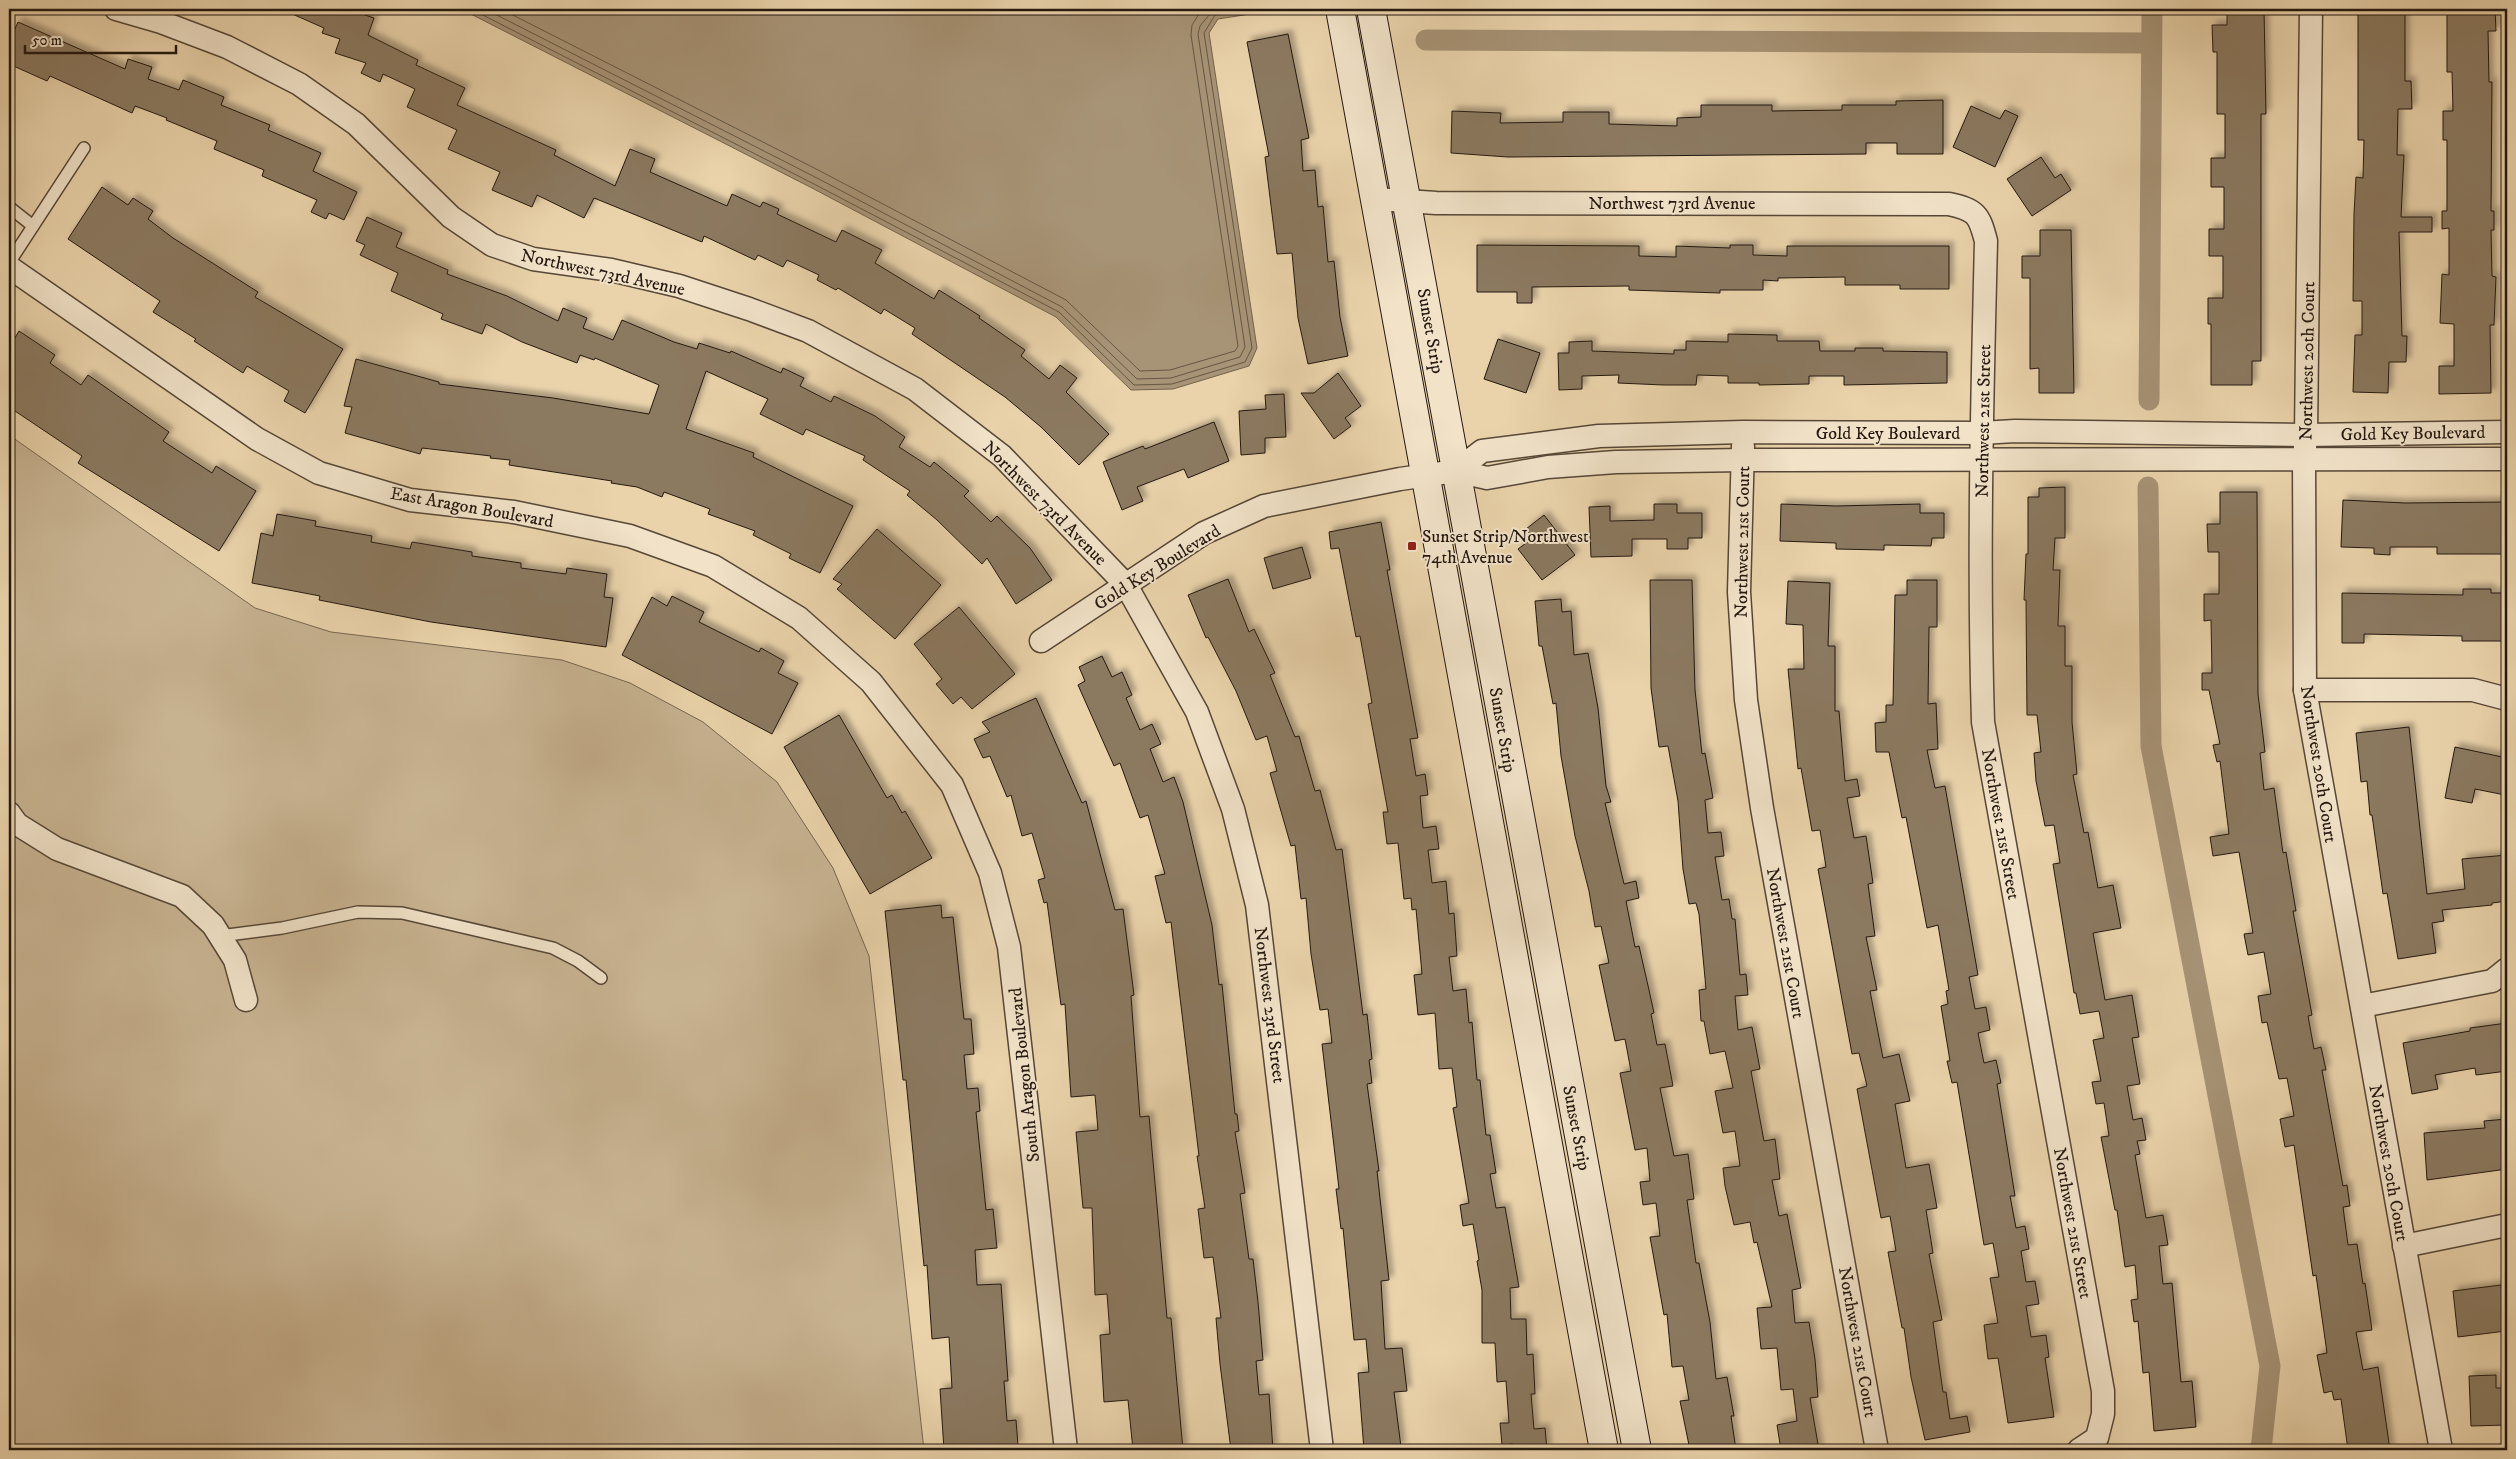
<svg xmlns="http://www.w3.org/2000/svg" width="2516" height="1459" font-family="'IM FELL DW Pica',serif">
  <defs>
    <filter id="shadow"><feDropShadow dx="4.5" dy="-4.5" stdDeviation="2.5" flood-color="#0004"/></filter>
  </defs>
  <rect width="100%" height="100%" fill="#ead3ab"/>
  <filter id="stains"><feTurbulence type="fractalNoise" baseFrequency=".004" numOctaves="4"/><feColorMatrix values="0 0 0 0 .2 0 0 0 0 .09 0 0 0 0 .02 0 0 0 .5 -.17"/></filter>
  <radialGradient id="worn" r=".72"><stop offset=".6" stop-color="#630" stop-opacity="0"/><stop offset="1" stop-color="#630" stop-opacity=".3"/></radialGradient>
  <polygon fill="#c8b391" stroke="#766650" points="9,435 255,608 331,632 562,660 630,683 703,722 777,782 833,868 869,956 924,1450 9,1450"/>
  <polygon fill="#a79376" stroke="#73624d" points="461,9 1265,9 1263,12 1218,19 1209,33 1257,348 1249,366 1173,389 1131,390 1056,317 812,188"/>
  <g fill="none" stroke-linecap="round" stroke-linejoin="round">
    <g stroke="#665643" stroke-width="1">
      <polyline points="471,9 814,184 1059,312 1134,385 1172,384 1245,362 1252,348 1204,33 1215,15 1251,9"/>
      <polyline points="485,9 817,178 1062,307 1137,379 1171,378 1240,357 1245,347 1198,34 1200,26 1214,9"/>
      <polyline points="501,9 820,171 1066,300 1140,371 1170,370 1235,351 1238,346 1191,35 1192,25 1202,9"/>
    </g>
    <g stroke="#a79376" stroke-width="21">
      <polyline points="1426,40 2151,43"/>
      <polyline points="2149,400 2152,9"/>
      <polyline points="2148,487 2151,746 2270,1366 2261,1450"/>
    </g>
  </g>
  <g fill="#8b7961" stroke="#241810" filter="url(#shadow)">
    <polygon points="281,9 347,9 374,18 368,35 418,60 416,65 465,88 457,105 556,150 554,155 615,186 630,149 655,159 650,172 727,206 732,194 760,207 763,202 779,209 777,214 836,242 842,230 882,250 875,263 934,299 939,290 980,316 979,318 1025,350 1021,356 1049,379 1060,365 1077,378 1066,392 1109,434 1079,465 1041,427 1005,397 912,334 915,328 884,309 881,314 838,288 836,290 817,280 819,275 787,260 783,267 758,255 755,260 704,236 702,242 594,198 584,218 537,195 532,207 492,190 500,172 448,149 457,130 407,107 415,89 383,74 380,82 361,73 366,63 335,53 340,39 322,33 324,28"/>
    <polygon points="2227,9 2264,9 2266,114 2261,114 2261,361 2252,361 2252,385 2211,385 2211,324 2208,324 2208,298 2223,298 2223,256 2209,256 2209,229 2224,229 2224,187 2211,187 2211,158 2225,158 2225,114 2217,114 2217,52 2213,52 2212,25 2227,25"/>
    <polygon points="2358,9 2405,9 2405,81 2411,81 2412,109 2398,109 2397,155 2404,155 2401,217 2432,217 2432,232 2399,232 2402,336 2407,336 2406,362 2389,362 2388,393 2353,392 2355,335 2362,335 2362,301 2353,301 2354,214 2356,177 2363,178 2364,140 2358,140"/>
    <polygon points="2447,9 2495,9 2496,31 2488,31 2489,82 2492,82 2491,211 2494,211 2494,230 2491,230 2492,276 2496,277 2494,325 2490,325 2491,393 2439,394 2439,366 2454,366 2454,324 2440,323 2442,274 2449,275 2449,228 2442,229 2442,211 2447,211 2447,140 2443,140 2443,111 2453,111 2452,72 2447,72"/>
    <polygon points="18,22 125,69 128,59 152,67 148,79 179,90 183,80 224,97 221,105 270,125 268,130 321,153 313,171 357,192 344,220 329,213 326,219 311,212 317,200 262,176 264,170 214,149 217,141 166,120 167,118 135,106 132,113 50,76 47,81 9,64 9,42"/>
    <polygon points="1288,34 1309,138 1301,140 1303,171 1315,170 1318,207 1323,206 1328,262 1334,261 1340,317 1348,356 1308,364 1298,318 1292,253 1277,254 1265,157 1269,156 1247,42"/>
    <polygon points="1943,100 1943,154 1897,154 1897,143 1866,143 1866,154 1508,157 1451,153 1452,111 1501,113 1500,123 1563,122 1563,112 1609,112 1609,124 1677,126 1677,118 1701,117 1701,105 1772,105 1772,111 1842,110 1842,105 1896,105 1896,101"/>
    <polygon points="1971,106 2000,119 2005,110 2018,116 1995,167 1953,147"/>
    <polygon points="2041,157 2055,178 2061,174 2071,190 2032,216 2007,179"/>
    <polygon points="102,187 128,205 133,198 153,211 148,219 173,238 258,292 255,297 343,349 305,413 284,401 289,391 247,366 243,373 194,341 196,339 153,312 160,301 68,239"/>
    <polygon points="367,217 402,233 396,247 448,270 447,274 507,296 558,321 563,308 587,318 583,328 613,340 622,320 674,342 697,349 699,343 730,353 731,351 781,373 783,368 804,378 800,386 831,402 834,396 875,416 905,437 899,447 930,467 934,462 969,491 964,496 991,522 997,516 1030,548 1052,580 1016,604 987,558 982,564 937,520 907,495 910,491 863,460 865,456 806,429 803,435 760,414 768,399 706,371 686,429 754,453 753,457 853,506 820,573 789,558 791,554 753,535 755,531 708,514 710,509 664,492 662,497 637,487 611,483 612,481 509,465 510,460 490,458 491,456 422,448 420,454 345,433 352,407 344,406 356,359 439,382 439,384 553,398 649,414 659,385 595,358 594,360 580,355 577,363 522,342 486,324 482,334 441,319 443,314 391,291 398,273 360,255 365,245 356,241"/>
    <polygon points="2040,230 2071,230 2074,393 2039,393 2039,368 2030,369 2030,278 2022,278 2022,256 2040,256"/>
    <polygon points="1477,245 1639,246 1639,256 1676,257 1676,246 1730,248 1730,245 1753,245 1753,255 1787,256 1787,246 1949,246 1949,289 1900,289 1900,285 1845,285 1845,277 1778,278 1778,281 1763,280 1763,290 1720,290 1720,293 1629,290 1629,286 1532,287 1532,303 1517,303 1517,292 1477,292"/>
    <polygon points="19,331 55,355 50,363 81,385 88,375 169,432 163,441 212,473 216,466 256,491 219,551 78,463 82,456 9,407 9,348"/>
    <polygon points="1728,334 1777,335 1777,341 1819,341 1820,351 1855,351 1855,348 1883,348 1883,351 1947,352 1947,383 1844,385 1844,376 1809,376 1809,384 1759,385 1759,383 1728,383 1728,376 1697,375 1696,385 1664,385 1618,383 1619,375 1582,376 1582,389 1559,390 1558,353 1569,353 1569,342 1592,341 1592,351 1674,354 1674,350 1686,350 1686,341 1728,342"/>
    <polygon points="1498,339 1540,353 1526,393 1484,379"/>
    <polygon points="1338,373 1361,406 1345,418 1351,426 1334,439 1301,393 1314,393"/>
    <polygon points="1284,394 1286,437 1265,438 1265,453 1241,455 1239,411 1266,409 1265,395"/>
    <polygon points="1214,422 1229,461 1188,478 1184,469 1137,487 1143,501 1122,510 1103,462 1143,446 1145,449"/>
    <polygon points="2065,487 2065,538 2055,538 2053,570 2060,570 2058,626 2065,626 2065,666 2072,666 2072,722 2077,774 2073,775 2084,833 2088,832 2098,888 2113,885 2121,928 2093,933 2105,1000 2132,995 2139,1037 2132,1038 2140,1084 2127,1086 2133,1120 2142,1118 2146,1140 2137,1141 2140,1154 2135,1155 2146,1218 2163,1215 2168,1245 2159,1246 2163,1284 2172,1283 2181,1382 2192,1381 2196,1427 2154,1431 2149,1372 2143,1373 2138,1321 2134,1322 2131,1300 2138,1299 2135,1265 2125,1267 2117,1210 2115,1210 2101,1137 2109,1136 2104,1103 2096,1104 2092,1082 2101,1081 2093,1040 2104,1038 2099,1011 2080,1014 2076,993 2074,993 2053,864 2060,863 2054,825 2045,826 2036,781 2034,753 2041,752 2037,715 2027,715 2026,600 2024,600 2026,554 2028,554 2028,497 2039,497 2039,488"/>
    <polygon points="2220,492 2257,492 2258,694 2265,752 2260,753 2264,790 2274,788 2283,853 2286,852 2296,911 2293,911 2312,1015 2308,1016 2314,1049 2321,1047 2326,1070 2322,1070 2343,1186 2347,1185 2350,1206 2343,1207 2348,1245 2357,1244 2363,1284 2365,1283 2372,1330 2356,1332 2363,1370 2378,1367 2390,1450 2348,1450 2341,1399 2334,1400 2332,1391 2324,1393 2317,1355 2327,1353 2316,1275 2313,1276 2294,1145 2285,1147 2280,1119 2294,1116 2287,1078 2279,1079 2267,1022 2262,1023 2258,996 2271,994 2264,952 2248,955 2244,934 2253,933 2239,852 2213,856 2210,837 2229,834 2220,761 2217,762 2213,745 2220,744 2209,690 2202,690 2202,673 2212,673 2211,620 2204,621 2204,594 2219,594 2219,552 2208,552 2207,524 2220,524"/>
    <polygon points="2343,500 2405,503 2507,502 2507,554 2437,554 2437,547 2390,547 2390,555 2374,554 2374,548 2341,547"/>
    <polygon points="1654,504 1677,504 1677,513 1702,513 1702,538 1688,538 1688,549 1667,549 1667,539 1632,539 1632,556 1591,557 1589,507 1610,506 1610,521 1654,520"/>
    <polygon points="1781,504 1836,506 1920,504 1920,513 1944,513 1944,538 1932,538 1931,546 1884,545 1884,550 1836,549 1836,543 1780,541"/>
    <polygon points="277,514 316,521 315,526 372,536 371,542 410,549 412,542 472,552 472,556 521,563 521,568 566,574 567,568 607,574 604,597 613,598 606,647 431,622 319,600 320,596 252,583 261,533 273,536"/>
    <polygon points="1544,515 1575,555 1542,580 1518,549 1533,538 1526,529"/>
    <polygon points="1381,522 1390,570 1387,570 1418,738 1410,739 1416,776 1425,774 1428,795 1420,796 1423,828 1436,826 1439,849 1428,850 1432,883 1446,881 1449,914 1454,913 1457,956 1449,957 1453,991 1466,989 1469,1023 1472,1022 1477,1080 1480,1080 1486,1135 1490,1135 1496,1173 1490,1174 1496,1208 1505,1207 1519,1287 1510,1288 1511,1319 1526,1319 1527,1355 1533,1354 1535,1394 1531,1394 1534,1429 1545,1428 1547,1450 1513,1450 1513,1444 1502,1445 1500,1423 1509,1423 1506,1381 1497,1382 1495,1343 1482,1343 1482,1290 1477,1261 1479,1260 1473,1224 1463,1226 1460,1205 1469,1203 1453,1108 1457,1107 1452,1068 1439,1069 1435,1013 1418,1015 1414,975 1422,974 1416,909 1412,910 1411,898 1404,899 1398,843 1387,844 1383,812 1388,812 1368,704 1372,703 1360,636 1356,637 1339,548 1331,549 1329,532"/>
    <polygon points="877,529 941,585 895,639 837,589 842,584 833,579"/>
    <polygon points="1302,547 1311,578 1273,589 1264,558"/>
    <polygon points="1228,579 1249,632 1254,629 1275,673 1270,675 1295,737 1299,736 1315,791 1320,790 1336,850 1342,849 1363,1015 1367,1014 1372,1059 1369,1060 1372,1083 1367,1084 1379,1171 1377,1171 1389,1280 1381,1281 1385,1349 1402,1348 1407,1391 1394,1392 1401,1447 1364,1450 1358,1373 1369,1372 1366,1339 1354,1340 1343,1228 1341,1229 1336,1189 1339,1189 1322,1044 1332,1043 1328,1009 1320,1010 1311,954 1306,898 1301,899 1295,845 1291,846 1270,773 1277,771 1267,736 1256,740 1236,691 1208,637 1206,638 1188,595"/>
    <polygon points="1650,580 1692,580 1695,690 1702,754 1705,753 1713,798 1705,800 1708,833 1721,832 1724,856 1715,857 1722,900 1729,899 1732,919 1735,919 1740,975 1746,974 1748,995 1735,996 1738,1030 1752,1027 1760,1069 1751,1071 1764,1141 1775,1139 1780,1179 1772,1180 1779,1216 1787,1214 1801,1288 1792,1290 1795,1323 1809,1322 1815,1359 1818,1397 1810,1398 1819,1450 1781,1450 1777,1425 1797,1421 1793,1389 1781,1390 1777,1348 1761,1349 1757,1308 1772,1307 1757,1242 1754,1243 1750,1222 1734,1225 1725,1186 1723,1168 1740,1166 1735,1131 1723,1133 1715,1091 1733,1088 1725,1051 1710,1054 1704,1021 1701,1021 1699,990 1706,989 1699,914 1696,903 1689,904 1683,869 1678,801 1668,746 1659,747 1651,688"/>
    <polygon points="1907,580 1937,580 1937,627 1929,627 1928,704 1936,703 1938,749 1927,750 1935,788 1945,786 1949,809 1978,975 1969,977 1975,1009 1986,1007 1990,1030 1978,1033 1984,1063 1996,1060 2001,1083 1997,1084 2015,1196 2010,1196 2016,1228 2025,1226 2029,1249 2021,1251 2026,1282 2035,1281 2039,1304 2026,1306 2031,1337 2046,1335 2049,1357 2045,1358 2054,1417 2008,1423 1998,1358 1988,1359 1984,1325 1998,1323 1990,1278 1999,1277 1993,1243 1984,1245 1957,1082 1952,1083 1947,1061 1950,1061 1941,1006 1948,1004 1946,991 1949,990 1938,925 1927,928 1906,817 1902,818 1889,752 1876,752 1875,723 1886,722 1886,705 1893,705 1895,595 1907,595"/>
    <polygon points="1788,581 1830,583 1828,646 1835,646 1835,711 1839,711 1845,781 1857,779 1860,796 1847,798 1854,838 1866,836 1873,883 1868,884 1875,936 1866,937 1877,990 1870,991 1883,1058 1899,1054 1910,1101 1895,1104 1906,1168 1929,1164 1937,1208 1926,1210 1933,1253 1929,1254 1942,1320 1933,1322 1943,1392 1946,1392 1950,1419 1967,1416 1970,1432 1925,1440 1911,1377 1904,1328 1902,1328 1888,1252 1896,1251 1890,1216 1881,1218 1857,1089 1867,1086 1859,1053 1852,1054 1818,869 1826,867 1820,830 1812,831 1801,768 1798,769 1788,669 1804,669 1803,625 1786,624"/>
    <polygon points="2463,589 2491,589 2491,593 2507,593 2507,641 2462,641 2462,636 2364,634 2364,643 2342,643 2342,593 2463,595"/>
    <polygon points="672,596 704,612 699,622 759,652 761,648 784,661 778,673 798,683 772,734 622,655 652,597 667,606"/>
    <polygon points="1561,599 1562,612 1571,611 1574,655 1588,653 1598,708 1606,786 1611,802 1605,803 1624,884 1636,881 1639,898 1626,901 1635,947 1639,946 1649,990 1654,1013 1651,1014 1657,1045 1665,1044 1673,1086 1660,1088 1674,1156 1688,1154 1694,1199 1687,1200 1696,1263 1699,1263 1710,1322 1716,1379 1727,1377 1734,1416 1731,1416 1736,1450 1690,1450 1680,1401 1689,1400 1683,1366 1672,1367 1667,1314 1664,1315 1650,1237 1660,1236 1656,1203 1643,1205 1640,1182 1650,1181 1647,1148 1635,1150 1620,1073 1631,1071 1625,1039 1615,1041 1599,965 1609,963 1601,926 1595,927 1589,891 1575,836 1561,756 1556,703 1553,704 1542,646 1539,646 1535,601"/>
    <polygon points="959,607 1015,674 972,709 961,697 953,704 936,684 942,679 914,644"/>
    <polygon points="1102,656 1112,677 1122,672 1132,695 1126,698 1140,730 1152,724 1161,744 1150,749 1163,782 1174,777 1183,802 1212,925 1219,985 1222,984 1235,1114 1237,1114 1239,1131 1235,1132 1245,1193 1240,1194 1249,1259 1253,1259 1258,1302 1263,1360 1256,1361 1259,1395 1269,1394 1273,1450 1231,1450 1220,1364 1216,1318 1221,1318 1213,1257 1204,1258 1198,1209 1205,1208 1197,1156 1199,1156 1171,922 1166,923 1155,876 1165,874 1148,815 1140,818 1120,763 1114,766 1078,685 1085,681 1079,667"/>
    <polygon points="1036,698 1082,803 1086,801 1115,910 1123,909 1134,995 1131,996 1140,1117 1149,1116 1167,1318 1171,1318 1183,1450 1133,1450 1128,1400 1104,1402 1100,1335 1110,1334 1107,1294 1095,1295 1092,1208 1083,1208 1076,1132 1098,1130 1095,1095 1071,1097 1065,1004 1061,1005 1047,902 1044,903 1038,880 1045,878 1032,833 1022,836 1011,795 1007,797 990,756 983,758 974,739 990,732 982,722"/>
    <polygon points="839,715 887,798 892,795 902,813 905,811 932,858 870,894 784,747"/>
    <polygon points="2409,727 2427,894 2465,889 2462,859 2507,855 2507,901 2492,903 2492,905 2442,910 2444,921 2432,923 2436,953 2398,959 2387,893 2383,894 2372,815 2370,815 2367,781 2361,782 2356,733"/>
    <polygon points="2455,747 2507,758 2505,795 2475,789 2472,803 2445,798"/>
    <polygon points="941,905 942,918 953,917 964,1019 971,1019 974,1054 964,1055 967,1089 978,1088 980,1111 976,1112 986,1210 993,1209 997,1248 975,1250 977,1285 1001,1284 1008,1381 1004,1381 1007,1421 1016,1420 1018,1445 944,1450 940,1389 952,1388 949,1337 932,1339 927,1265 924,1266 906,1080 903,1080 885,911"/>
    <polygon points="2507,1023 2507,1071 2476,1075 2475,1068 2435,1075 2438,1089 2412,1094 2403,1043 2470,1031 2470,1028"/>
    <polygon points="2507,1119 2507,1169 2427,1180 2424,1133 2485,1128 2484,1121"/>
    <polygon points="2501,1285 2506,1331 2458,1337 2453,1291"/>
    <polygon points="2496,1375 2496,1388 2507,1388 2507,1425 2471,1426 2469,1376"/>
  </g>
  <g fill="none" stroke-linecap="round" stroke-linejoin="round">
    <g stroke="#564737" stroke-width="14">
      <g id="lane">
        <polyline points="9,207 33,226"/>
        <polyline points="9,263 84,148"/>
        <polyline points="220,936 282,928 358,912 402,913 553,948 578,961 601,978"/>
      </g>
    </g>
    <g stroke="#564737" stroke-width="25">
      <g id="street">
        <polyline points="116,9 161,22 227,47 299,84 356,124 451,217 492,245 533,259 611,270 679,286 749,309 808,331 915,389 1002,456 1126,585 1197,712 1233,809 1257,905 1322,1450"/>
        <polyline points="2311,9 2306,435 2304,459 2305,690 2441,1450"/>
        <path d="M1376,199L1436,203L1949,204C1976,210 1979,214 1986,241C1982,401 1978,561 1983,722L2103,1391V1414L2097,1438L2079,1450"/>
        <polyline points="9,267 257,439 319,473 410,500 514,512 630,536 713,566 799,618 871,682 952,785 990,873 1009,947 1066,1450"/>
        <polyline points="1743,446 1739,592 1746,700 1762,808 1877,1450"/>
        <polyline points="1456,471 1482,451 1599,436 1743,432 1981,433 2015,431 2306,435 2507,432"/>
        <polyline points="1041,641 1204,533 1264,506 1400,479 1456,471 1487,478 1548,467 1616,462 1743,460 2507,459"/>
        <polyline points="2305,690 2473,690 2507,699"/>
        <polyline points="9,813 17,824 57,849 182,896 213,925 235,960 246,1000"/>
        <polyline points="2362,1006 2492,981 2507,969"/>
        <polyline points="2404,1246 2507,1225"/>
      </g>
    </g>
    <g stroke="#241810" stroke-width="30">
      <g id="secondary">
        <polyline points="1340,9 1604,1450"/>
        <polyline points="1371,9 1637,1450"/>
      </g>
    </g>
    <use href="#lane" stroke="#f1e2c8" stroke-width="11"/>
    <use href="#street" stroke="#f1e2c8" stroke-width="22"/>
    <use href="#secondary" stroke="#f1e2c8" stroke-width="28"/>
  </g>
  <rect fill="#8f2418" stroke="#f1e2c8" stroke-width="2" x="1407" y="541" width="10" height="10" rx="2.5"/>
  <g text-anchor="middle" stroke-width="4" stroke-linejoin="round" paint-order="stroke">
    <g font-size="18" fill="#241810" stroke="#f1e2c8">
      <text x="1672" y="209">Northwest 73rd Avenue</text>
      <text transform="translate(603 272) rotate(12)" y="6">Northwest 73rd Avenue</text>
      <text transform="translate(1431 331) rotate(80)" y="6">Sunset Strip</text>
      <text transform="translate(2307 361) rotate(-89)" y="6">Northwest 20th Court</text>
      <text transform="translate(1983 421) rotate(-89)" y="6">Northwest 21st Street</text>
      <text x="1888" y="439">Gold Key Boulevard</text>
      <text transform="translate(2413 433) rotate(-1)" y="6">Gold Key Boulevard</text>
      <text transform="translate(1045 503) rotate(45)" y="6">Northwest 73rd Avenue</text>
      <text transform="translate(472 507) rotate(10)" y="6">East Aragon Boulevard</text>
      <text transform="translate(1742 542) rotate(-89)" y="6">Northwest 21st Court</text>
      <text transform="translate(1157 567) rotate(-32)" y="6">Gold Key Boulevard</text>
      <text transform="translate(1503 730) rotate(80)" y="6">Sunset Strip</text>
      <text transform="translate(2319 764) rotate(81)" y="6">Northwest 20th Court</text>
      <text transform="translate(2001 824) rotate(80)" y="6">Northwest 21st Street</text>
      <text transform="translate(1786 943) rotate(80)" y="6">Northwest 21st Court</text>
      <text transform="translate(1270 1005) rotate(83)" y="6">Northwest 23rd Street</text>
      <text transform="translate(1024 1075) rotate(-96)" y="6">South Aragon Boulevard</text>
      <text transform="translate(1577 1128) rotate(79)" y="6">Sunset Strip</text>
      <text transform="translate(2389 1163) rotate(80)" y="6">Northwest 20th Court</text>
      <text transform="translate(2073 1223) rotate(80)" y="6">Northwest 21st Street</text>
      <text transform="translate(1858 1342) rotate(80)" y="6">Northwest 21st Court</text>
    </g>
    <g font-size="18" fill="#241810" stroke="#f1e2c8" text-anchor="start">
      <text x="1422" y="542">Sunset Strip/Northwest<tspan x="1422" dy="21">74th Avenue</tspan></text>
    </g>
  </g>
  <rect width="2516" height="1459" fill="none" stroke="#ead3ab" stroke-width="30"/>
  <rect x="10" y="10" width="2496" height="1439" fill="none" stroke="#241810" stroke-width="2.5"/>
  <rect x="15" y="15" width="2486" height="1429" fill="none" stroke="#241810"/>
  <path d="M25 45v8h151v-8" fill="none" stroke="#241810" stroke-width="2.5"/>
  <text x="32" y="45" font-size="15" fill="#241810" stroke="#f1e2c8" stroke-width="4" paint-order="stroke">50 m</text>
  <rect width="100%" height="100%" filter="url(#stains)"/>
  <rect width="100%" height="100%" fill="url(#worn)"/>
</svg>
